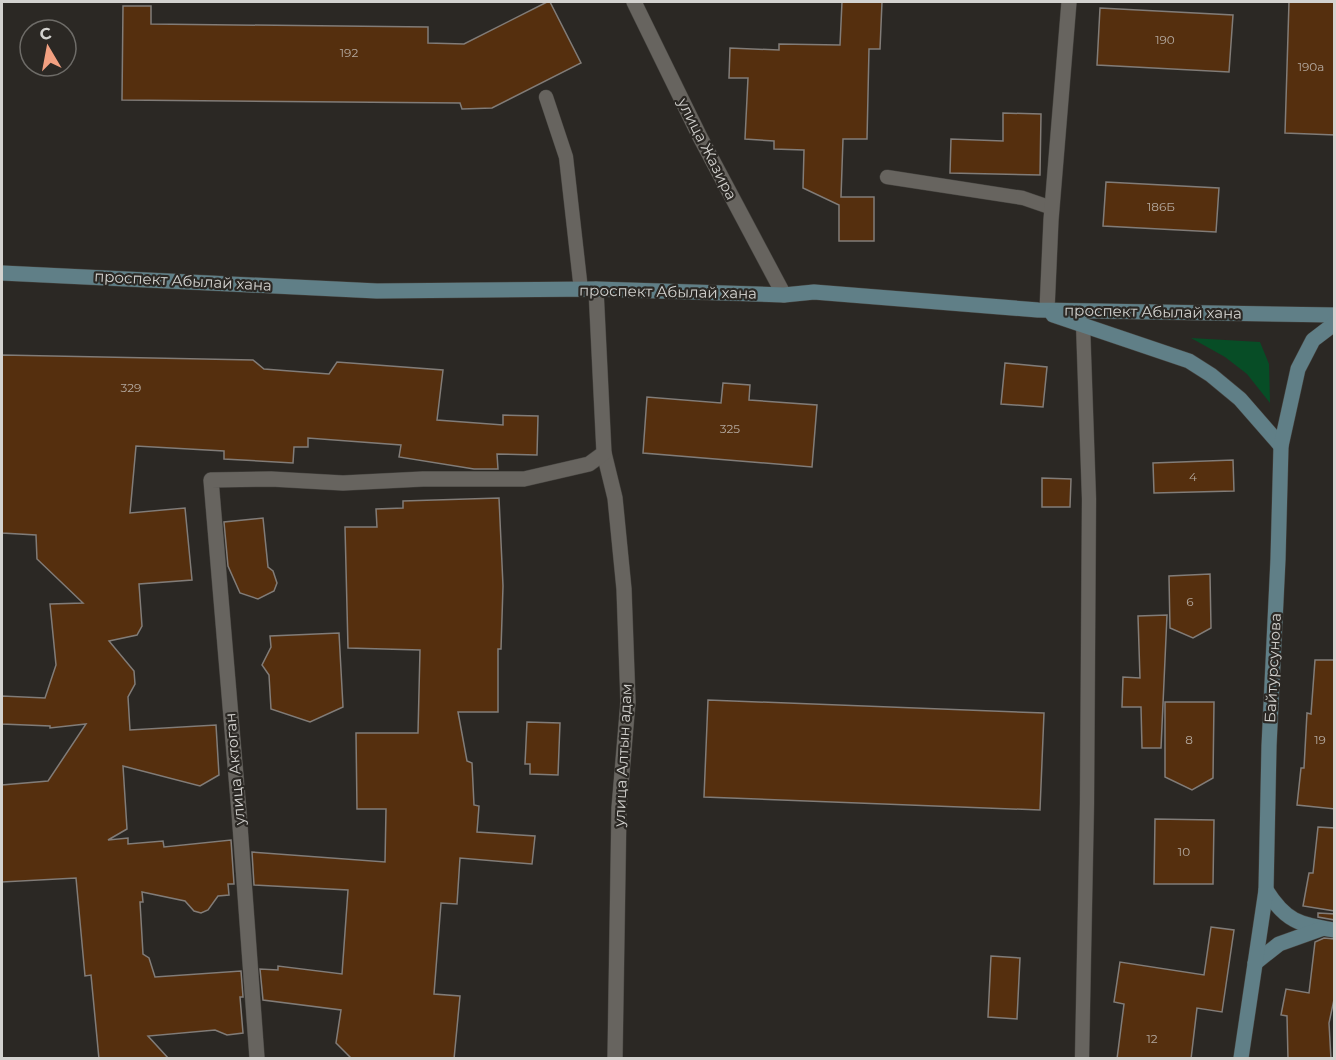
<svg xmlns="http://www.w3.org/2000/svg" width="1336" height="1060" font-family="Montserrat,sans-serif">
  <rect width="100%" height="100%" fill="#2b2824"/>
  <polygon fill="#074d26" points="1191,338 1260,342 1269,364 1270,403 1247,374 1225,357"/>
  <g fill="#552f0e" stroke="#817c78" stroke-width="1.5">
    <polygon points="547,2 550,2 581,63 492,108 462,109 460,103 122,100 123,6 151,6 151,24 428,27 428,43 464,44"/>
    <polygon points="842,2 882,2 880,49 869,49 867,139 843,139 841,197 874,197 874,241 839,241 839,205 803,188 804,150 774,149 774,141 745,139 748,78 729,78 730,48 779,50 779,44 840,45"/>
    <polygon points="1289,2 1335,2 1335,135 1285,133"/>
    <polygon points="1100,8 1233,15 1229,72 1097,65"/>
    <polygon points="1003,113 1041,114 1040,175 950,173 951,139 1003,141"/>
    <polygon points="1106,182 1219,188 1216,232 1103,226"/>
    <polygon points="2,355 253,360 264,369 329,374 337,362 443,370 437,420 503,425 503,415 538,416 537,455 497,454 498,469 474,469 399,457 401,445 308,438 308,447 294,447 293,463 224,459 224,451 136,446 130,513 185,508 192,580 139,584 142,626 137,635 109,641 134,671 135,684 128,697 130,730 216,725 219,775 200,786 123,766 127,829 108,840 128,838 128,844 163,841 164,847 231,840 234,884 228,884 229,895 218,896 208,910 201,913 194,911 185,901 142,892 143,902 140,902 143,954 149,958 155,977 241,971 243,997 240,997 243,1033 227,1035 215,1030 148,1036 169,1059 99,1059 91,975 85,976 76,878 2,882 2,785 48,781 86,724 50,728 50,726 2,724 2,696 45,698 56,665 50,604 83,603 37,559 36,535 2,533"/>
    <polygon points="1005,363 1047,367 1043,407 1001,404"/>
    <polygon points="723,383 750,385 749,400 817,405 812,467 643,453 647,397 721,403"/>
    <polygon points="1233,460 1234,491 1154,493 1153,463"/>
    <polygon points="1042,478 1071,479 1070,507 1042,507"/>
    <polygon points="499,498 503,586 501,649 498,649 498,712 458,712 467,761 472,763 474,805 479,806 477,832 535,836 532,864 460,858 457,904 441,903 434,994 460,996 454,1059 352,1059 336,1043 341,1010 263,1000 260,969 278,970 278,966 342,974 348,890 254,885 252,852 385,862 386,809 357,809 356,733 418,733 420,650 348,648 345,527 377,527 376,509 403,508 403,501"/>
    <polygon points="263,518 268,567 273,571 277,583 274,591 258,599 240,593 228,566 224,522"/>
    <polygon points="1210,574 1211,628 1193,638 1170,628 1169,576"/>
    <polygon points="1167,615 1161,748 1142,748 1141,707 1122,707 1123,677 1140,678 1138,616"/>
    <polygon points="339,633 343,707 310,722 271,709 269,675 262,665 271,647 270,636"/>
    <polygon points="1315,660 1335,660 1335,809 1297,805 1301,768 1304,768 1307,713 1311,714"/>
    <polygon points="708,700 1044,713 1040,810 704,797"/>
    <polygon points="1165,702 1214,702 1213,778 1192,790 1165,777"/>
    <polygon points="527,722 560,723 558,775 530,774 530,764 525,764"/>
    <polygon points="1155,819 1214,820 1213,884 1154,884"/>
    <polygon points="1318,827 1335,828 1335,911 1303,906 1309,873 1313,873"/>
    <polygon points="1318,913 1335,914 1335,920 1318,917"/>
    <polygon points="1211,927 1234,930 1222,1012 1197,1008 1191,1059 1117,1059 1124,1004 1114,1002 1120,962 1204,975"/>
    <polygon points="1324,938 1335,939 1335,995 1329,1023 1331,1059 1288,1059 1287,1016 1281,1015 1286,989 1309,993 1315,942"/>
    <polygon points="991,956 1020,958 1017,1019 988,1017"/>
  </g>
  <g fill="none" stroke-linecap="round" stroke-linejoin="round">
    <g stroke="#45433f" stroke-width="15">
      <g id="lane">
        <polyline points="546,97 566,157 581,290"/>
        <polyline points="887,177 1023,198 1052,208"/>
        <polyline points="1082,1058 1087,803 1089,499 1083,324"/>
      </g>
    </g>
    <g stroke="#45433f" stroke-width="16">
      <g id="street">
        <polyline points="634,2 700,137 784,295"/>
        <polyline points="1047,310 1051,220 1069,2"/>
        <polyline points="604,453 615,498 624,589 628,702 619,808 615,1058"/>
        <polyline points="257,1058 239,812 211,480 271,479 343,483 423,479 524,479 589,464 604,453 596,289"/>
      </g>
    </g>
    <g stroke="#45433f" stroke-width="16">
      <g id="secondary">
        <polyline points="2,273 377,291 596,289 784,295 814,292 1038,310 1334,315"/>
        <polyline points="1053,315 1189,361 1211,375 1240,399 1281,446"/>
        <path d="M1266,890C1286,922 1299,924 1334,930"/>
        <polyline points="1255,963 1279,944 1321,929"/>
        <polyline points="1241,1058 1266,890 1269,746 1278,559 1281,446 1298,369 1313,340 1334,324"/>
      </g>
    </g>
    <use href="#lane" stroke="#67645f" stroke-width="14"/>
    <use href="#street" stroke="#67645f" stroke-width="15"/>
    <use href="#secondary" stroke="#607f87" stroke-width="15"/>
  </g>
  <g text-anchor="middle" stroke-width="4.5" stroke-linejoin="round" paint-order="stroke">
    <g font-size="12" fill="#b4a99f">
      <text x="1165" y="44">190</text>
      <text x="349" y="57">192</text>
      <text x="1311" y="71">190а</text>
      <text x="1161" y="211">186Б</text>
      <text x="131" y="392">329</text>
      <text x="730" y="433">325</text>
      <text x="1193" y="481">4</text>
      <text x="1190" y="606">6</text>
      <text x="1189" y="744">8</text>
      <text x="1320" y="744">19</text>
      <text x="1184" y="856">10</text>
      <text x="1152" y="1043">12</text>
    </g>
    <g font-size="15" fill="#d3d2cf" stroke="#2b2824">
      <text transform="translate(707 149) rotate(63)" y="5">улица Жазира</text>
      <text transform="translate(183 281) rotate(3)" y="5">проспект Абылай хана</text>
      <text transform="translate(668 292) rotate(1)" y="5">проспект Абылай хана</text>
      <text transform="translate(1153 312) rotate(1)" y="5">проспект Абылай хана</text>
      <text transform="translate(1273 668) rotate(-87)" y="5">Байтурсунова</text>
      <text transform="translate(623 755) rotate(-87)" y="5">улица Алтын адам</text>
      <text transform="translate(235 769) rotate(-95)" y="5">улица Актоган</text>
    </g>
  </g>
  <rect width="1336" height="1060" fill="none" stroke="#d3d2cf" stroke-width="6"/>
  <g transform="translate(48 48) rotate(350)"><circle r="28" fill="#2b2824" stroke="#6e6c68" stroke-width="1.5"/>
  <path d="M0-4.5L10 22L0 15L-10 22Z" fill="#f2a081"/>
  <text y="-9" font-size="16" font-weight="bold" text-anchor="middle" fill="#d3d2cf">С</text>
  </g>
</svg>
